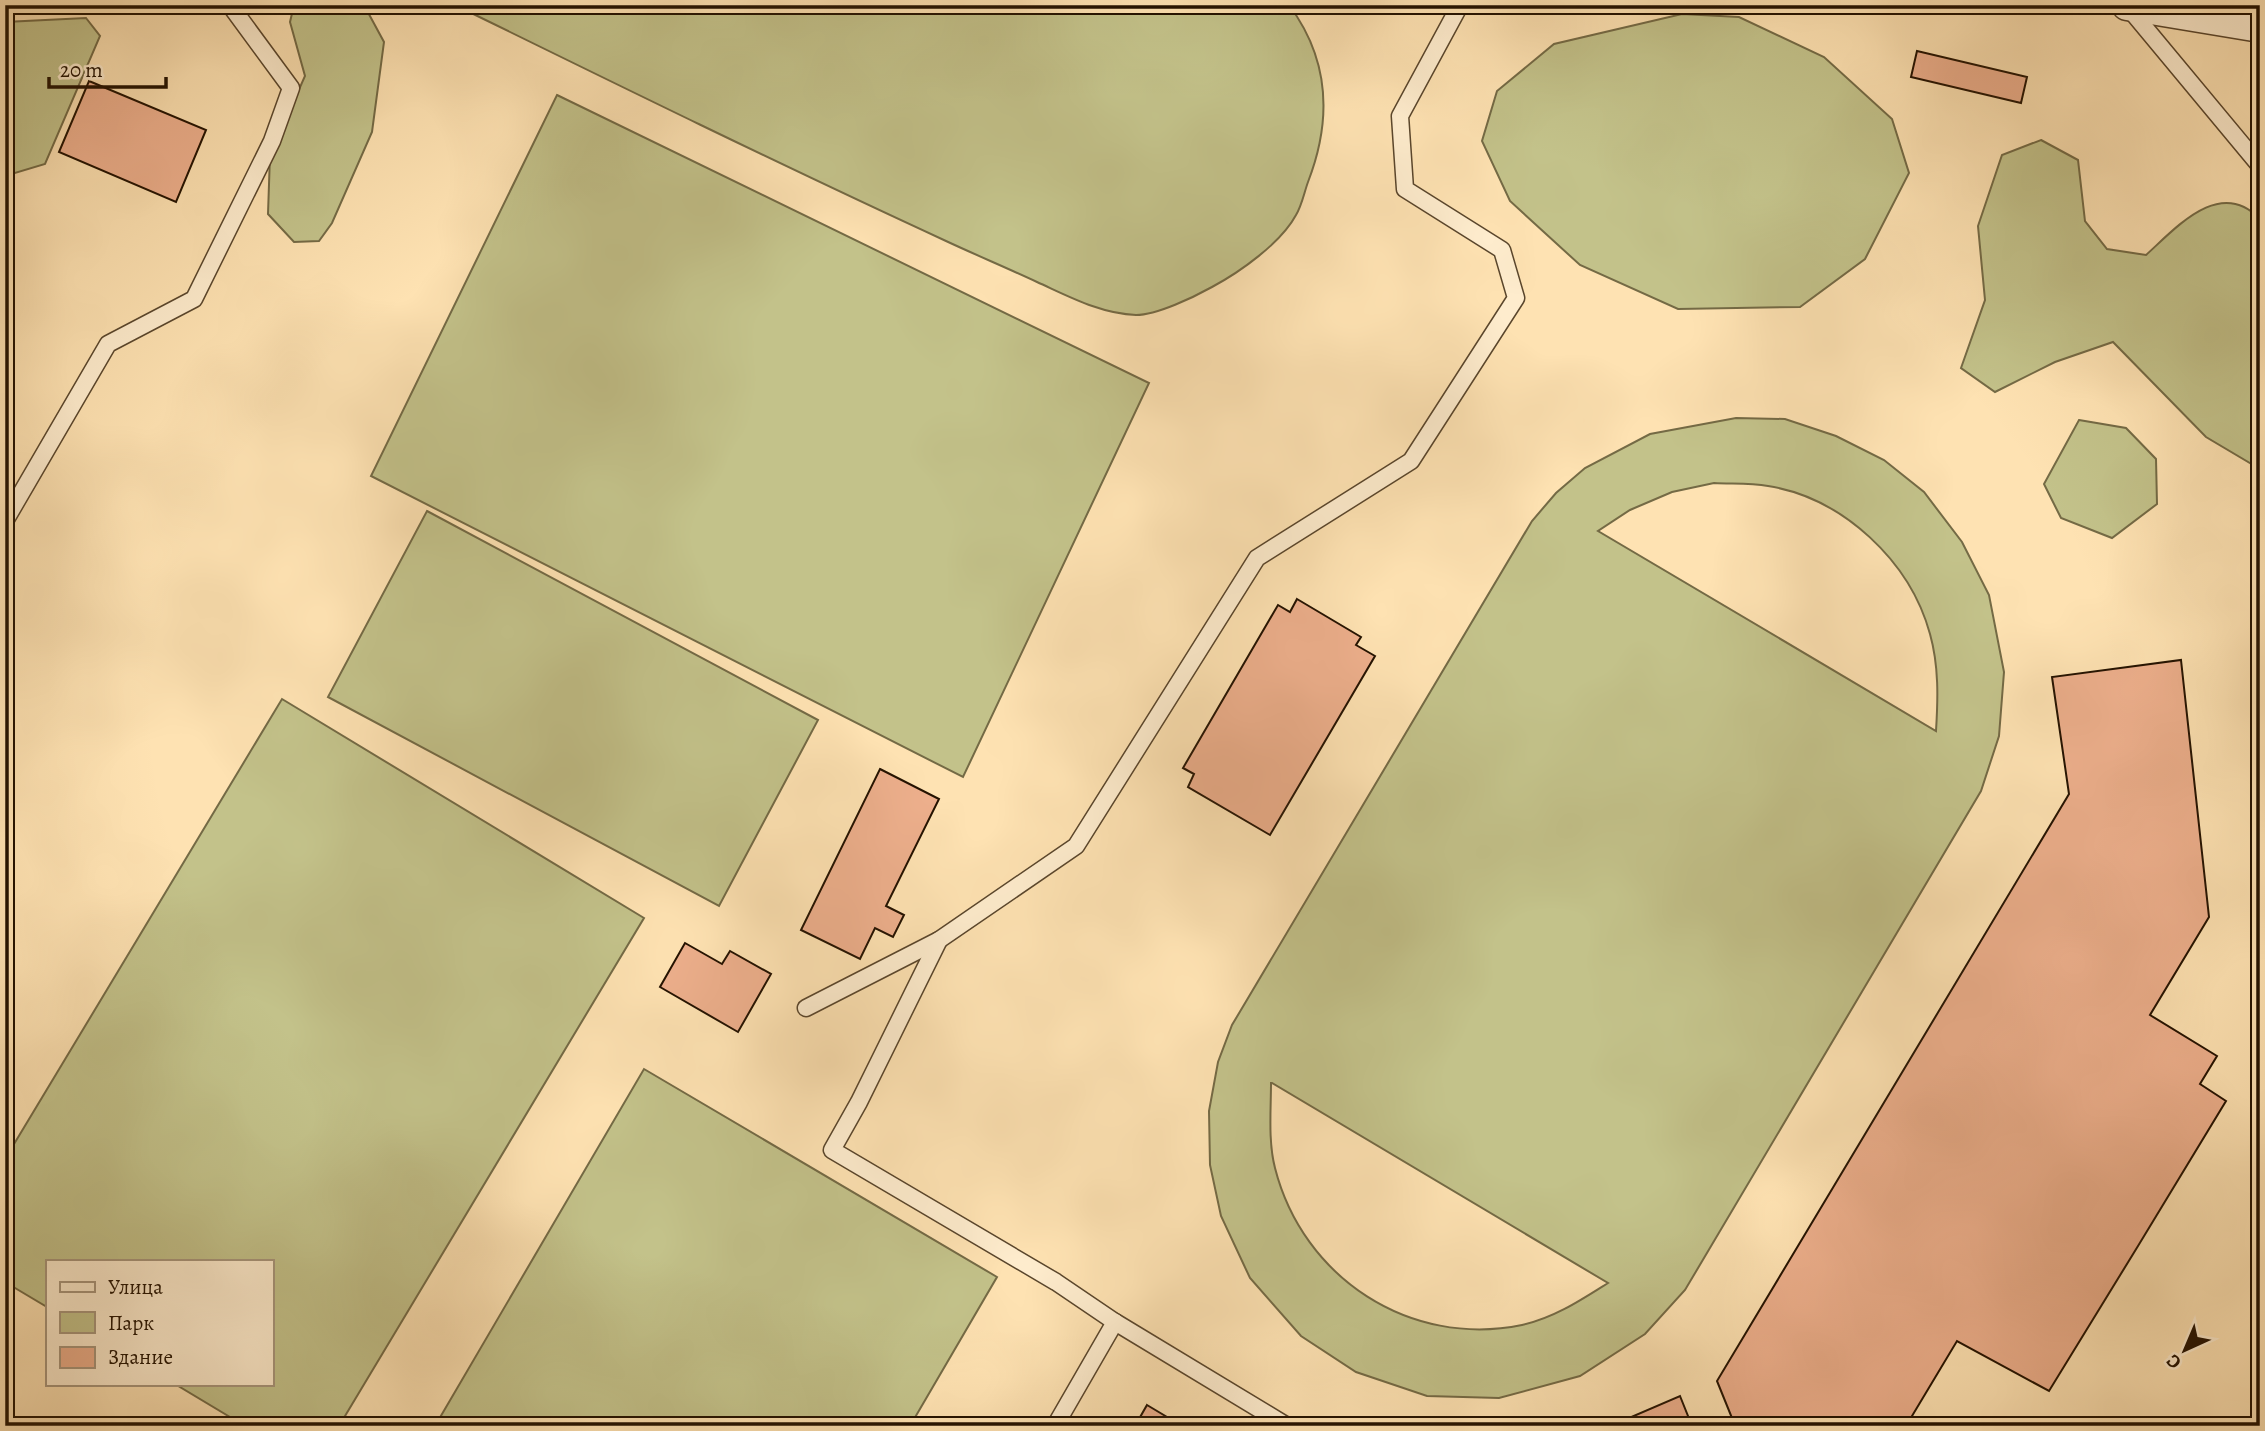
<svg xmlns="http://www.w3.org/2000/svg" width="2265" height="1431" font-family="Alegreya,serif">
  <rect width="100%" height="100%" fill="#fee2b2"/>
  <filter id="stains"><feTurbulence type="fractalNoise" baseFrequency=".00286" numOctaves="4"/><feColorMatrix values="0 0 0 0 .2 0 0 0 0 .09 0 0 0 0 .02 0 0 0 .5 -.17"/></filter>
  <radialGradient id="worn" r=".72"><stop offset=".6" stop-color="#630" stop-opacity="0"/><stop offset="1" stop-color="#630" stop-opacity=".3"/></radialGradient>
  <g fill="#c3c28a" stroke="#746a45" stroke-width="2" fill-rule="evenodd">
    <polygon points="294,5 364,5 384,42 372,132 332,223 319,241 294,242 268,214 270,155 305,76 290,22"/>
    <path d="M455,5H1289C1330,60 1332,120 1308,182C1304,193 1302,205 1296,215C1281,243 1240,272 1212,287C1194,297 1157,315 1136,315C1101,314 1068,296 1037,282C1007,268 976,255 946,241C781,165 618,85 455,5Z"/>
    <polygon points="1682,14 1739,17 1824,57 1892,119 1909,173 1865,259 1800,307 1678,309 1580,265 1510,201 1482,141 1497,91 1554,44"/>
    <polygon points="86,18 100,36 45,164 5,176 5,22"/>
    <polygon points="557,95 1149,383 963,777 371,476"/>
    <path d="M2041,140L2078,160L2085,221L2107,249L2146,255C2177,227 2220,177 2260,219V469L2206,437L2113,342L2055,362L1995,392L1961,368L1985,300L1978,226L2002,155Z"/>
    <path d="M1736,418L1785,419L1836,436L1884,460L1924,492L1962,542L1989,595L2004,672L1999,736L1981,791L1685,1290L1645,1334L1580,1376L1499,1398L1427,1396L1356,1372L1301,1336L1250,1278L1221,1216L1210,1165L1209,1111L1218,1062L1232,1025L1532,521L1556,493L1585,468L1650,434ZM1714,483C1732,484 1750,483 1768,486C1843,498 1910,561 1930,634C1939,666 1938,699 1936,731L1598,531L1630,510L1672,492ZM1271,1083H1272L1608,1283C1581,1300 1554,1318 1522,1325C1410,1348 1303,1278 1275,1168C1268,1141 1271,1110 1271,1083Z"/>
    <polygon points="2079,420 2126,428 2156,459 2157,504 2112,538 2061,518 2044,484"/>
    <polygon points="427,511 818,720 719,906 328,697"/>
    <polygon points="282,699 644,918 339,1426 245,1426 175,1384 271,1384 271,1261 47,1261 47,1307 5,1282 5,1159"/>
    <polygon points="644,1069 997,1277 910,1426 435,1426"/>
  </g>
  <g fill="#edaf8c" stroke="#241200" stroke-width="2">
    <polygon points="1917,51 2027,77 2021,103 1911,77"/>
    <polygon points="89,81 206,130 176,202 59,152"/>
    <polygon points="1297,599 1361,637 1356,645 1375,656 1270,835 1188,787 1194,774 1183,768 1278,605 1290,612"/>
    <polygon points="2181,660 2209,917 2150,1015 2217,1056 2200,1084 2226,1101 2138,1246 2049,1391 1957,1341 1906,1426 1713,1426 1732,1418 1717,1381 2069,794 2052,677"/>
    <polygon points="880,769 939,799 886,906 904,915 893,937 875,928 860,959 801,930"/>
    <polygon points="685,943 722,964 730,951 771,974 738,1032 660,987"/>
    <polygon points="1680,1396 1692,1426 1616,1426 1615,1424"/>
    <polygon points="1147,1405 1182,1426 1135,1426"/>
  </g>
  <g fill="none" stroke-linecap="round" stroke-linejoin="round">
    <g stroke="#5a462c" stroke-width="19">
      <g id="service">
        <polyline points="2127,6 2260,166"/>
        <polyline points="5,521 108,344 194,299 272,141 291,88 230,5"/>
        <polyline points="939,940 859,1102 832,1150 1056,1282 1115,1322 1287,1426"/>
        <polyline points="806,1008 939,940 1076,846 1257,558 1411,461 1516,298 1502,250 1405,189 1400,116 1460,5"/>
        <polyline points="1055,1426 1115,1322"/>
      </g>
    </g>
    <g stroke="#5a462c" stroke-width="33">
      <polyline id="minor" points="2127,5 2260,27"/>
    </g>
    <use href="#service" stroke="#feeccd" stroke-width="16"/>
    <use href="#minor" stroke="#feeccd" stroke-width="30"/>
  </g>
  <rect width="2265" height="1431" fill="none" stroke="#fee2b2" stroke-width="28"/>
  <rect x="7" y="7" width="2251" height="1417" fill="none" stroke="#241200" stroke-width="3.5"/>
  <rect x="14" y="14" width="2237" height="1403" fill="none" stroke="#241200" stroke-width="2"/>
  <rect x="46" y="1260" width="228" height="126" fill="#feeccd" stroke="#a7957b" stroke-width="2"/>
  <rect x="60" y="1282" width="35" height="10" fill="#feeccd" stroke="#a7957b" stroke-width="2"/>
  <text x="108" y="1294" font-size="21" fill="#241200">Улица</text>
  <rect x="60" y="1312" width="35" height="21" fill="#c3c28a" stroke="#a7957b" stroke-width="2"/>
  <text x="108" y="1330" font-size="21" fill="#241200">Парк</text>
  <rect x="60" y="1347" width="35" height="21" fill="#edaf8c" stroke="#a7957b" stroke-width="2"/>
  <text x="108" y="1364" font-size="21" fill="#241200">Здание</text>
  <g transform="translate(2185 1350) rotate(224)" stroke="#feeccd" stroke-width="5" paint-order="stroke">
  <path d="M0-5L12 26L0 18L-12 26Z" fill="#241200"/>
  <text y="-10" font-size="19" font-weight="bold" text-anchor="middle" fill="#241200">С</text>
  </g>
  <path d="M49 77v10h117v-10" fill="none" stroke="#241200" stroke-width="3.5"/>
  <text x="60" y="77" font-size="21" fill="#241200" stroke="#feeccd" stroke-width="5" paint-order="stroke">20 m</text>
  <rect width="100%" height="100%" filter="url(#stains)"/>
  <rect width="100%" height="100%" fill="url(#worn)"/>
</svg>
